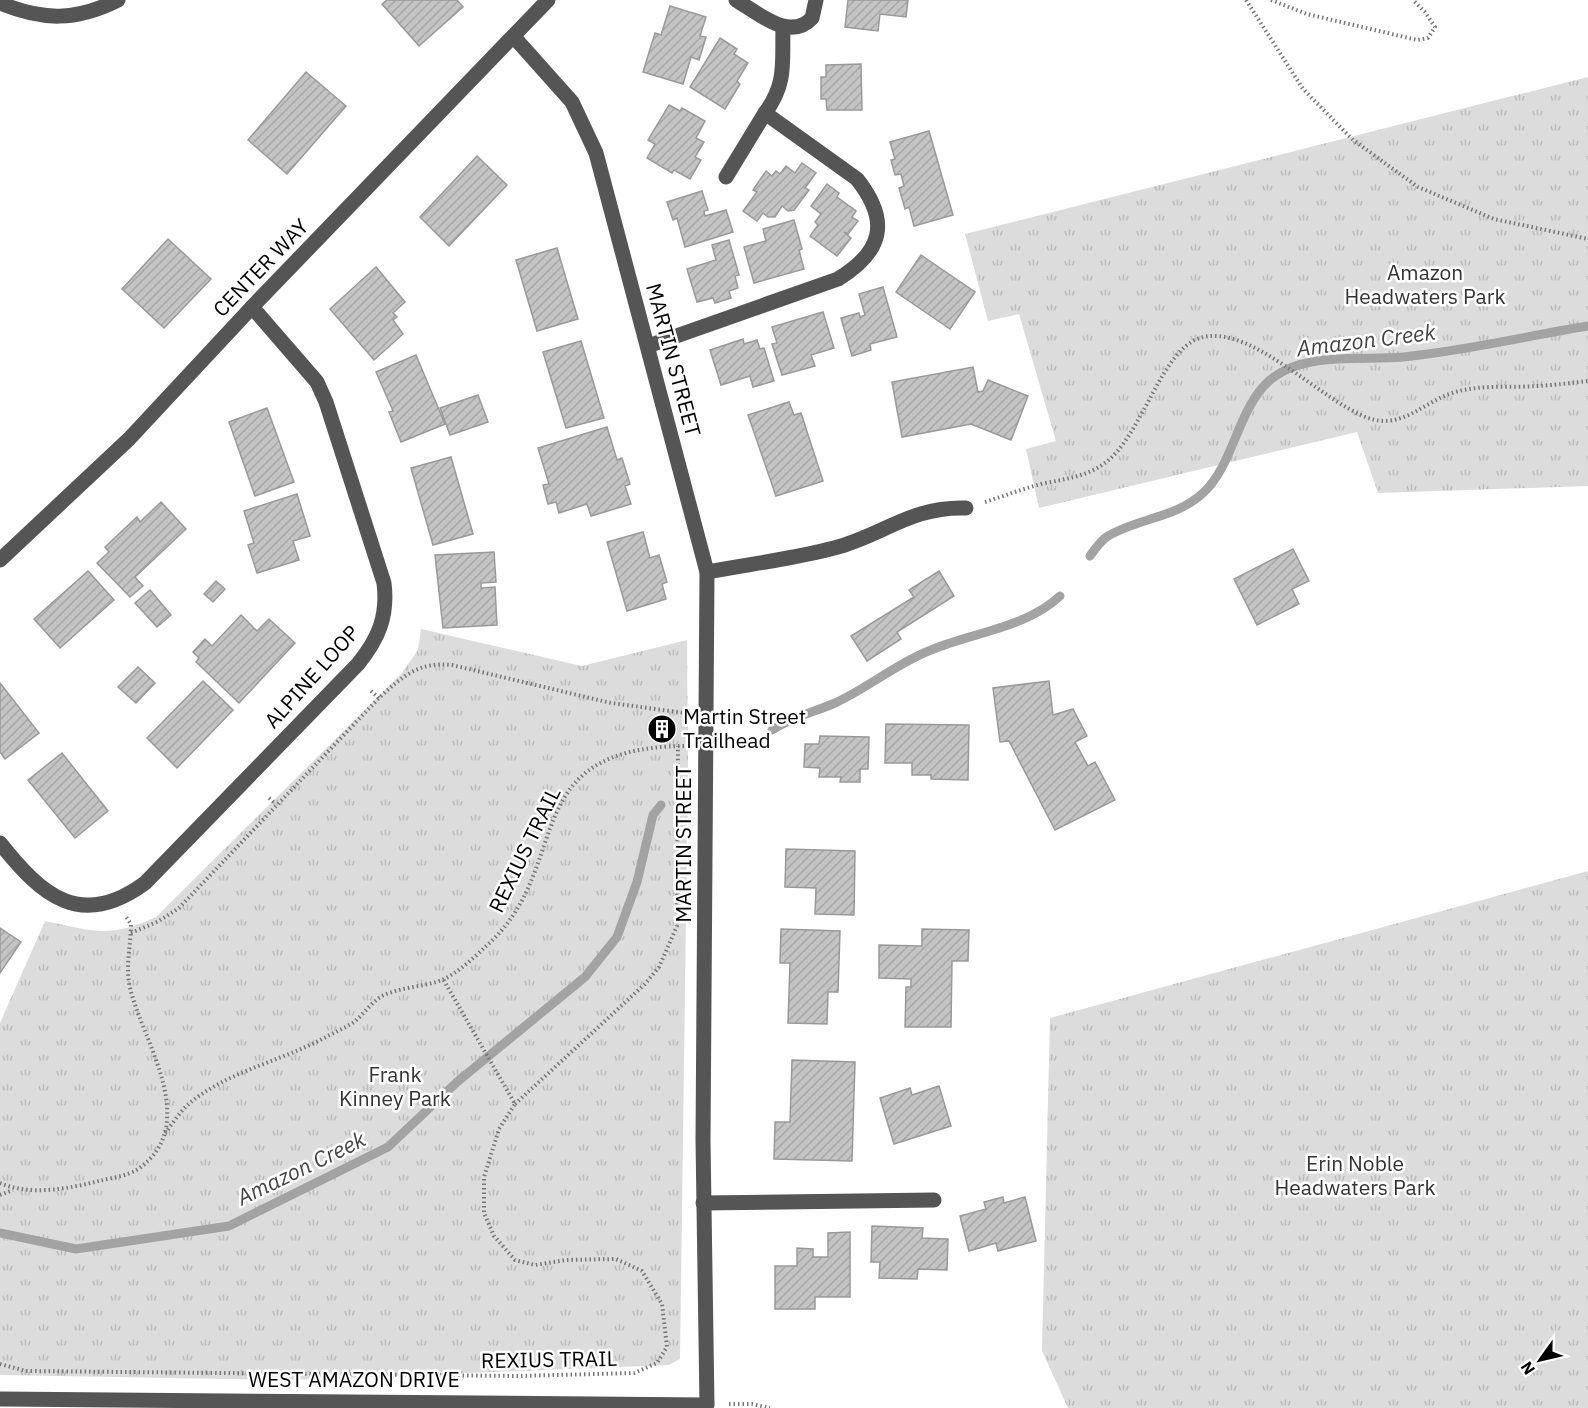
<svg xmlns="http://www.w3.org/2000/svg" width="1588" height="1408" font-family="'IBM Plex Sans',sans-serif">
  <defs>
    <pattern id="park-tufts" width="24" height="20" patternUnits="userSpaceOnUse" patternTransform="scale(1.5)"><rect width="24" height="20" fill="#dcdcdc"/><path d="M3 7l-1-3M5 7V3M7 7l1-3M15 17l-1-3M17 17v-4M19 17l1-3" fill="none" stroke="#bbb"/></pattern>
    <pattern id="building-hatch" width="6" height="6" patternUnits="userSpaceOnUse" patternTransform="scale(1.5)"><rect width="6" height="6" fill="#c4c4c4"/><path d="M-1 1l2-2M0 6l6-6M5 7l2-2" fill="none" stroke="#a7a7a7"/></pattern>
  </defs>
  <rect width="100%" height="100%" fill="#fff"/>
  <g fill="url(#park-tufts)">
    <polygon points="1588,77 1588,486 1378,493 1357,432 1039,508 1026,449 1056,441 1019,314 988,321 965,234"/>
    <path d="M421,629L582,666L687,640L688,765L680,1359L669,1365L291,1380L0,1375V1023L45,921C94,931 108,939 156,917L401,674L418,650Z"/>
    <polygon points="1588,871 1588,1408 1068,1408 1042,1351 1050,1018"/>
  </g>
  <g fill="none" stroke-linecap="round" stroke-linejoin="round">
    <g stroke="#a3a3a3" stroke-width="9">
      <path d="M1090,556C1095,549 1101,540 1108,536C1138,518 1176,518 1203,493C1234,465 1237,409 1270,380C1304,351 1362,361 1403,357C1465,351 1527,336 1588,326"/>
      <path d="M772,730C794,716 812,713 835,703C868,688 897,663 931,650C974,632 1026,628 1060,596"/>
      <polyline points="0,1233 76,1249 229,1226 388,1147 457,1082 585,977 617,937 637,882 653,815 661,805"/>
    </g>
  </g>
  <g fill="url(#building-hatch)" stroke="#999" stroke-width="1.5">
    <polygon points="387,0 457,0 463,7 419,46 382,4"/>
    <polygon points="848,0 908,0 906,17 880,14 878,31 845,27"/>
    <polygon points="670,6 706,17 700,36 706,37 699,60 691,57 683,84 643,72 655,33 661,35"/>
    <polygon points="720,38 737,49 734,54 748,63 737,81 740,84 725,109 690,87"/>
    <polygon points="861,64 862,110 827,110 826,99 821,99 821,77 826,77 826,65"/>
    <polygon points="306,72 346,106 287,174 248,140"/>
    <polygon points="669,105 680,111 682,108 705,121 696,138 704,142 695,157 701,160 690,179 674,170 672,173 647,158 655,144 648,140"/>
    <polygon points="929,131 953,215 914,226 909,207 905,209 899,188 904,186 901,174 895,175 891,160 895,159 890,142"/>
    <polygon points="477,156 507,185 449,246 420,217"/>
    <polygon points="802,163 816,173 805,188 809,190 794,210 788,211 782,206 775,217 768,217 763,213 757,221 743,211 757,192 753,190 766,171 772,176 776,171 780,174 786,166 795,173"/>
    <polygon points="827,184 839,193 837,197 856,211 852,217 858,221 848,234 844,232 851,238 837,256 810,236 818,225 815,222 821,214 811,206"/>
    <polygon points="702,191 708,210 704,211 705,216 726,210 733,232 685,247 677,218 673,220 667,202"/>
    <polygon points="794,220 802,249 799,250 804,269 754,283 744,247 766,241 763,229"/>
    <polygon points="168,239 211,279 164,328 122,289"/>
    <polygon points="729,240 739,275 735,276 738,288 729,291 731,298 715,303 713,298 697,302 687,269 716,260 712,245"/>
    <polygon points="557,248 578,319 537,331 516,260"/>
    <polygon points="921,255 975,292 950,329 896,292"/>
    <polygon points="376,267 405,302 393,313 397,317 393,320 403,334 374,360 330,309"/>
    <polygon points="883,287 897,337 870,344 871,350 852,356 841,318 859,313 860,317 865,315 859,294"/>
    <polygon points="823,312 834,348 811,355 815,366 782,375 772,344 777,343 772,327"/>
    <polygon points="743,339 744,344 757,340 760,349 764,348 774,381 753,387 750,376 721,385 710,350"/>
    <polygon points="581,341 604,418 566,428 543,352"/>
    <polygon points="416,355 445,424 401,442 389,412 393,411 376,372"/>
    <polygon points="973,367 978,392 983,391 988,380 1028,396 1011,440 971,424 902,437 892,382"/>
    <polygon points="478,395 488,422 450,435 440,408"/>
    <polygon points="789,402 794,415 801,413 823,481 776,496 748,415"/>
    <polygon points="267,408 294,482 255,496 229,422"/>
    <polygon points="607,427 617,460 622,458 630,484 625,486 631,504 591,516 587,504 559,513 556,502 548,504 543,485 549,484 538,448"/>
    <polygon points="451,457 473,534 433,545 411,468"/>
    <polygon points="297,494 310,536 293,541 299,560 257,573 248,545 254,543 244,511"/>
    <polygon points="161,502 186,529 135,577 143,586 130,597 97,563 109,552 105,547 137,517 140,522"/>
    <polygon points="643,532 650,558 659,555 667,582 662,584 666,599 627,611 607,542"/>
    <polygon points="1293,549 1309,581 1292,589 1299,604 1257,625 1234,579"/>
    <polygon points="494,552 496,582 481,583 481,588 495,587 497,625 443,628 435,555"/>
    <polygon points="88,571 114,600 60,648 34,619"/>
    <polygon points="939,571 954,596 897,632 901,639 867,661 851,636 914,597 909,590"/>
    <polygon points="216,581 225,589 213,602 204,594"/>
    <polygon points="150,590 171,615 157,627 135,603"/>
    <polygon points="241,615 257,631 269,619 295,643 239,703 196,662 199,658 193,652 205,639 212,646"/>
    <polygon points="138,667 155,683 136,703 118,687"/>
    <polygon points="203,681 233,710 177,768 147,738"/>
    <polygon points="1049,681 1053,715 1073,709 1087,736 1075,742 1088,766 1095,762 1115,800 1055,830 1009,741 1000,742 993,688"/>
    <polygon points="0,683 39,733 5,759 0,752"/>
    <polygon points="886,724 969,725 968,780 931,779 931,775 912,775 912,763 885,763"/>
    <polygon points="661,725 669,726 669,735 662,735 655,740 650,733"/>
    <polygon points="820,736 869,737 868,769 860,769 860,782 840,782 841,777 819,777 820,768 804,767 805,744 819,744"/>
    <polygon points="62,753 108,811 75,838 28,780"/>
    <polygon points="786,849 855,851 854,915 815,914 816,888 785,887"/>
    <polygon points="0,928 21,942 0,973"/>
    <polygon points="781,929 840,931 838,992 828,992 827,1024 788,1023 790,963 780,963"/>
    <polygon points="922,929 969,930 968,961 952,961 951,1027 905,1027 906,987 911,987 911,979 879,978 879,945 922,946"/>
    <polygon points="792,1060 855,1062 852,1161 774,1159 775,1122 790,1122"/>
    <polygon points="939,1086 951,1126 894,1144 880,1098 910,1088 912,1095"/>
    <polygon points="1003,1197 1004,1203 1025,1197 1036,1241 998,1251 996,1243 969,1251 960,1216 986,1209 984,1202"/>
    <polygon points="872,1226 923,1228 922,1238 948,1239 947,1270 918,1269 917,1279 879,1278 880,1262 871,1262"/>
    <polygon points="850,1232 850,1297 815,1297 815,1309 775,1309 775,1266 797,1266 797,1248 813,1249 813,1257 828,1257 828,1233"/>
  </g>
  <g fill="none" stroke-linecap="round" stroke-linejoin="round">
    <g stroke="#777" stroke-width="4" stroke-dasharray="1.5 3" stroke-linecap="butt">
      <polyline points="1246,0 1303,89 1353,140 1418,187 1494,219 1588,239"/>
      <polyline points="1271,0 1307,14 1417,40 1428,38 1435,27 1425,12 1413,0"/>
      <path d="M985,502C1004,496 1022,489 1041,484C1064,479 1086,477 1105,463C1142,436 1161,350 1200,338C1249,322 1321,401 1368,418C1401,430 1424,402 1452,393C1480,384 1510,388 1538,386C1555,385 1571,383 1588,381"/>
      <polyline points="371,691 379,698"/>
      <polyline points="269,798 276,804"/>
      <path d="M131,933L159,921L179,908L379,698C401,677 420,661 452,665L611,703L685,713"/>
      <polyline points="515,1104 645,984 659,967 677,926 678,746"/>
      <path d="M165,1133C173,1123 181,1110 191,1102C231,1070 282,1061 326,1037C335,1032 345,1028 354,1022C364,1014 373,1000 384,995C402,987 423,987 442,980C456,974 474,958 485,947C576,869 512,748 684,746"/>
      <path d="M0,1183C30,1196 67,1189 99,1181C110,1178 128,1176 138,1169C202,1125 143,1042 130,988C125,966 131,946 131,924L126,917"/>
      <polyline points="0,1195 13,1190"/>
      <polyline points="0,1364 26,1371 518,1376 634,1373 657,1363 667,1347 662,1304 642,1271 616,1259 566,1260 535,1265 515,1260 494,1236 484,1213 484,1177 499,1129 515,1104 443,979"/>
      <polyline points="729,1404 752,1404 770,1408"/>
    </g>
    <g stroke="#555" stroke-width="15">
      <path d="M736,0C758,13 790,42 812,18L816,0"/>
      <path d="M0,3C43,21 76,21 118,0"/>
      <polyline points="726,177 765,113"/>
      <path d="M648,346L838,279C882,252 891,222 857,179L765,113C787,83 782,63 783,27"/>
      <polyline points="0,560 129,439 252,307 548,0"/>
      <path d="M707,572C749,564 793,559 834,548C882,536 911,506 966,508"/>
      <path d="M0,843C42,896 81,930 145,883L358,664C379,638 388,616 384,583L326,402L317,382L252,307"/>
      <polyline points="703,1203 934,1200"/>
      <polyline points="0,1399 707,1405 703,1140 707,572 596,153 572,102 514,37"/>
    </g>
  </g>
  <defs>
    <g id="building-disc" transform="scale(1.5)"><circle r="9.5" fill="#000" stroke="#fff"/><path d="M-4-6H4V6H1V3H-1V6H-4ZM-2.5-4.3h1.7v1.8h-1.7ZM.8-4.3h1.7v1.8H.8ZM-2.5-1h1.7V.8h-1.7ZM.8-1h1.7V.8H.8Z" fill="#fff"/></g>
  </defs>
  <g fill-rule="evenodd">
    <use href="#building-disc" x="662" y="729"/>
  </g>
  <g text-anchor="middle" stroke-width="5" stroke-linejoin="round" paint-order="stroke">
    <g font-size="21" fill="#000" stroke="#fff">
      <text transform="translate(261 268) rotate(-46)" y="7">CENTER WAY</text>
      <text transform="translate(673 360) rotate(75)" y="7">MARTIN STREET</text>
      <text transform="translate(312 677) rotate(-48)" y="7">ALPINE LOOP</text>
      <text transform="translate(684 844) rotate(-90)" y="7">MARTIN STREET</text>
      <text transform="translate(525 850) rotate(-64)" y="7">REXIUS TRAIL</text>
      <text transform="translate(549 1360) rotate(-1)" y="7">REXIUS TRAIL</text>
      <text x="354" y="1387">WEST AMAZON DRIVE</text>
    </g>
    <g font-size="21" fill="#333" stroke="#fff">
      <text x="1425" y="280">Amazon<tspan x="1425" dy="24">Headwaters Park</tspan></text>
      <text x="395" y="1082">Frank<tspan x="395" dy="24">Kinney Park</tspan></text>
      <text x="1355" y="1171">Erin Noble<tspan x="1355" dy="24">Headwaters Park</tspan></text>
    </g>
    <g font-size="21" fill="#000" stroke="#fff" text-anchor="start">
      <text x="683" y="724">Martin Street<tspan x="683" dy="24">Trailhead</tspan></text>
    </g>
    <g font-size="22" font-style="italic" fill="#444" stroke="#fff">
      <text transform="translate(1366 340) rotate(-7)" y="8">Amazon Creek</text>
      <text transform="translate(301 1168) rotate(-26)" y="8">Amazon Creek</text>
    </g>
  </g>
  <g transform="translate(1540 1360) rotate(236)" stroke="#ffffff" stroke-width="4.5" paint-order="stroke">
  <path d="M0-4.5L10 22L0 15L-10 22Z" fill="#000000"/>
  <text y="-9" font-size="16" font-weight="bold" text-anchor="middle" fill="#000000">N</text>
  </g>
</svg>
